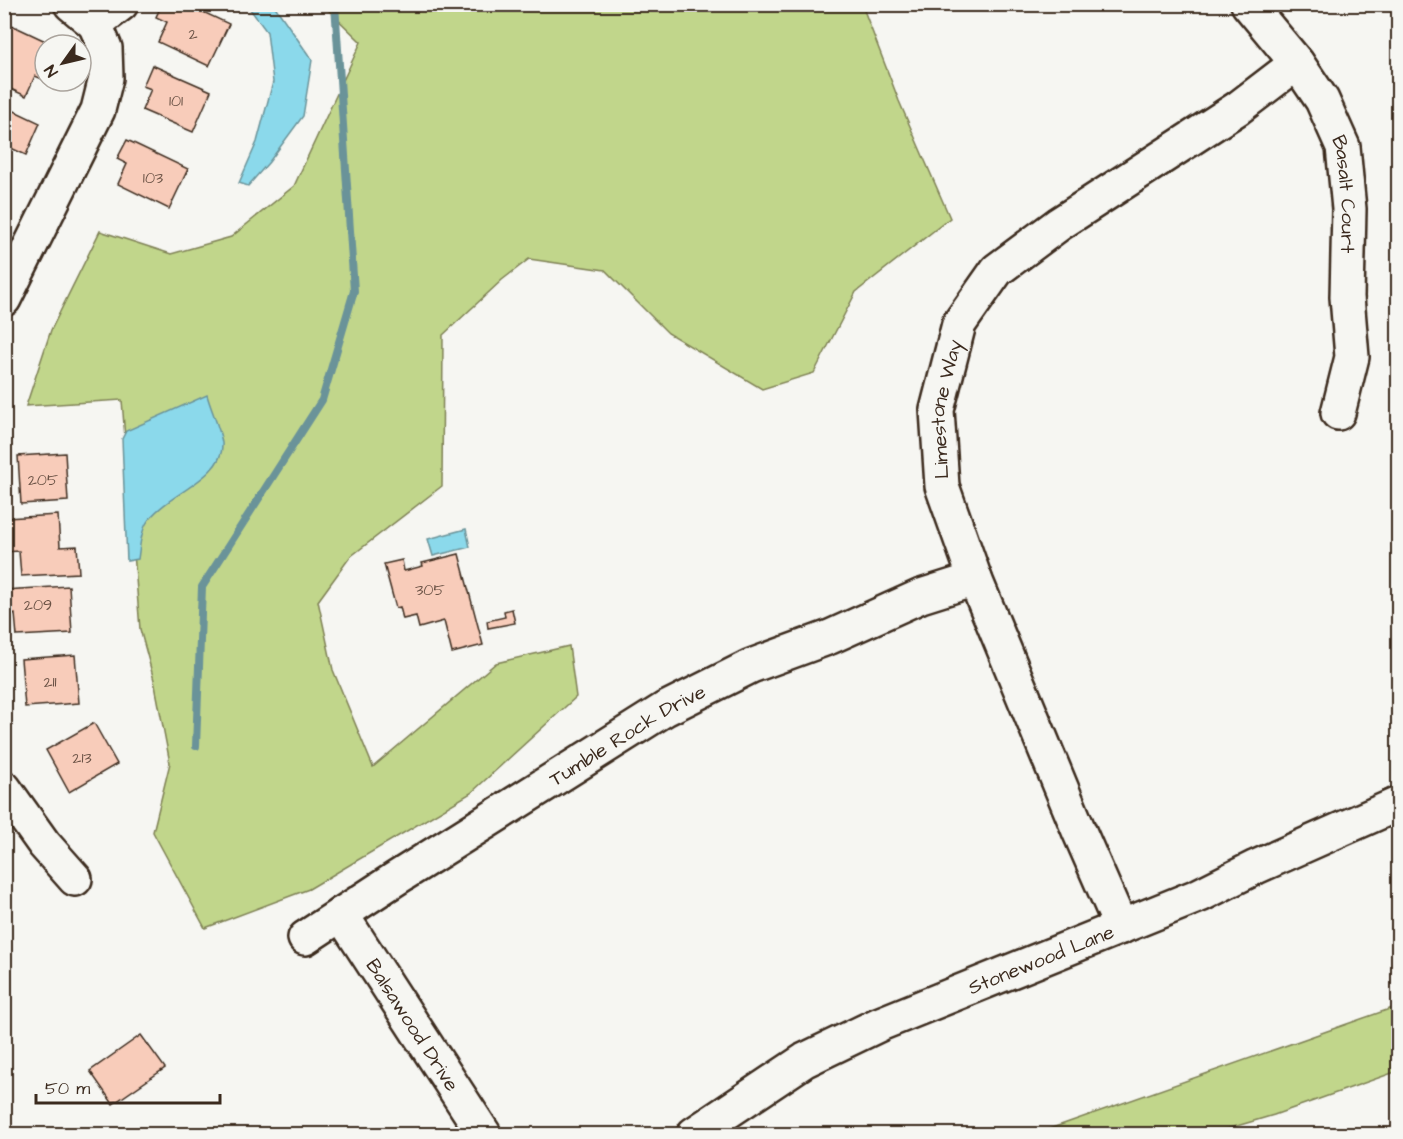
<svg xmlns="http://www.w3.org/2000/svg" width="1403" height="1139" font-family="'Architects Daughter',sans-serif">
  <rect width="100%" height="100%" fill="#f6f6f2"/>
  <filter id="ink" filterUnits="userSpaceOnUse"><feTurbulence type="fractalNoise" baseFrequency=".0167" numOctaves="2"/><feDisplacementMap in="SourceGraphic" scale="12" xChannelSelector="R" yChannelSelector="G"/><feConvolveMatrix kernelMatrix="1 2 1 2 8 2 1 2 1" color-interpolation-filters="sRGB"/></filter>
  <g filter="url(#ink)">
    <g fill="#c1d68b" stroke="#7e8054" stroke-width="1.5">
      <polygon points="323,5 862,5 899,101 950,218 856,292 814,373 762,389 668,333 605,270 529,259 502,280 443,335 442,486 350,557 318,601 333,670 373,767 496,663 569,646 576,697 471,793 309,889 205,928 153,832 170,763 154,680 140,629 122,400 26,406 51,330 100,231 171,254 231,237 294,186 361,42"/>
      <polygon points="1398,1006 1398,1071 1274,1115 1210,1134 1035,1134"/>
    </g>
    <g fill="#8bd9eb" stroke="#6b9399" stroke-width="1.5">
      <polygon points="247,5 274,5 312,60 303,116 269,162 248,186 239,183 257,142 273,82 267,32"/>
      <path d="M207,395C211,410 220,428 222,443C225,479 162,495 146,524C140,535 140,547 138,559L127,561L122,439L126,431Z"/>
      <polygon points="466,529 470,547 433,556 428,539"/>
    </g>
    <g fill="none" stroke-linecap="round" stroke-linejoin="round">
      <polyline stroke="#6b9399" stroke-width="8" points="196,746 202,587 322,400 354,291 335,4"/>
    </g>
    <g fill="#f8ccba" stroke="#3b2a1e" stroke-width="1.5">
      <polygon points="162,4 186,4 229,24 209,66 158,42 167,22 156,17"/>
      <polygon points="5,22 54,45 45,45 45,80 35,76 26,96 4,86"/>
      <polygon points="152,65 211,91 193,132 142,110 151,89 143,86"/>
      <polygon points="4,106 40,123 26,155 11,148 4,162"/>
      <polygon points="127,140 188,169 169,209 118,184 127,164 117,159"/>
      <polygon points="65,453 68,501 21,504 18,456"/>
      <polygon points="58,515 60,547 77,546 79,573 21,576 19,551 4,552 6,518"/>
      <polygon points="459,554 483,645 452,653 444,621 419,628 416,616 403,619 400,607 396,608 384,564 402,560 404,571 423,566 422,563"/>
      <polygon points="69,586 72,633 17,636 15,614 6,615 4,590"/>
      <polygon points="512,609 515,623 488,628 487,621 505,617 504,611"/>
      <polygon points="75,655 79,703 25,707 21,659"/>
      <polygon points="94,723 117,764 69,792 46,750"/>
      <polygon points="141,1035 165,1068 113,1104 90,1071"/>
    </g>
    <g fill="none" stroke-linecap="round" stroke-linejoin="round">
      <g stroke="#3b2a1e" stroke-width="38">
        <g id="minor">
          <polyline points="71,4 95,24"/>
          <path id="s1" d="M1248,4L1297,63L1322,100L1343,147L1349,209L1347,297L1352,357L1338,413"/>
          <polyline points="95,24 121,4"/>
          <polyline points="4,299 98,110 106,78 105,48 95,24"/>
          <polyline points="4,788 44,844 75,879"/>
          <path id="s2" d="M341,914L484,1134"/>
          <path id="s3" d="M1121,927L1079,831L975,579L942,486L937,410L959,324L997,270L1059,224L1238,108L1297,63"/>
          <path id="s4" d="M305,938L395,879L665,709L751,666L830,637L921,596L975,579"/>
          <path id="s5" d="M694,1134L805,1060L880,1024L1200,895L1256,867L1398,804"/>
        </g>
      </g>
      <use href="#minor" stroke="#f6f6f2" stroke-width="33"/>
    </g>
  </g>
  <g text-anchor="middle" stroke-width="4.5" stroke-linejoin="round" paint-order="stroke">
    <g font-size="16" fill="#6a5245">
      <text x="193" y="39">2</text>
      <text x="176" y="106">101</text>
      <text x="153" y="183">103</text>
      <text x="43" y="485">205</text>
      <text x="430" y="595">305</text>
      <text x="38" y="610">209</text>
      <text x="50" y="687">211</text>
      <text x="82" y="763">213</text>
    </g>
    <g font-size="20" fill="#3b2a1e" stroke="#f6f6f2">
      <text dy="7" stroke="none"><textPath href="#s1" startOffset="220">Basalt Court</textPath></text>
      <text dy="7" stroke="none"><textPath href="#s3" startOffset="554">Limestone Way</textPath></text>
      <text dy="7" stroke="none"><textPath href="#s4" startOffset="381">Tumble Rock Drive</textPath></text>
      <text dy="7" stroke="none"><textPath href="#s5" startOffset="390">Stonewood Lane</textPath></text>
      <text dy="7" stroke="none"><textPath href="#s2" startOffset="132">Balsawood Drive</textPath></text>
    </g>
  </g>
  <rect width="1403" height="1139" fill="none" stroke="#f6f6f2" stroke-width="24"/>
  <rect x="12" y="12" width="1379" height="1115" fill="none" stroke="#3b2a1e" stroke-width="2" filter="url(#ink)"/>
  <g transform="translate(63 63) rotate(236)"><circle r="28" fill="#f6f6f2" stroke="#aba49d" stroke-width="1.5"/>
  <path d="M0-4.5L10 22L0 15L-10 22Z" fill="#3b2a1e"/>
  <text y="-9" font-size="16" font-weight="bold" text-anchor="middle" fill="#3b2a1e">N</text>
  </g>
  <path d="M36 1094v9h184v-9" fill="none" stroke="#3b2a1e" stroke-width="3"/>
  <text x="45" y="1094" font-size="18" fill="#3b2a1e" stroke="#f6f6f2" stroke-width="4.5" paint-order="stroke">50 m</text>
</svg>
